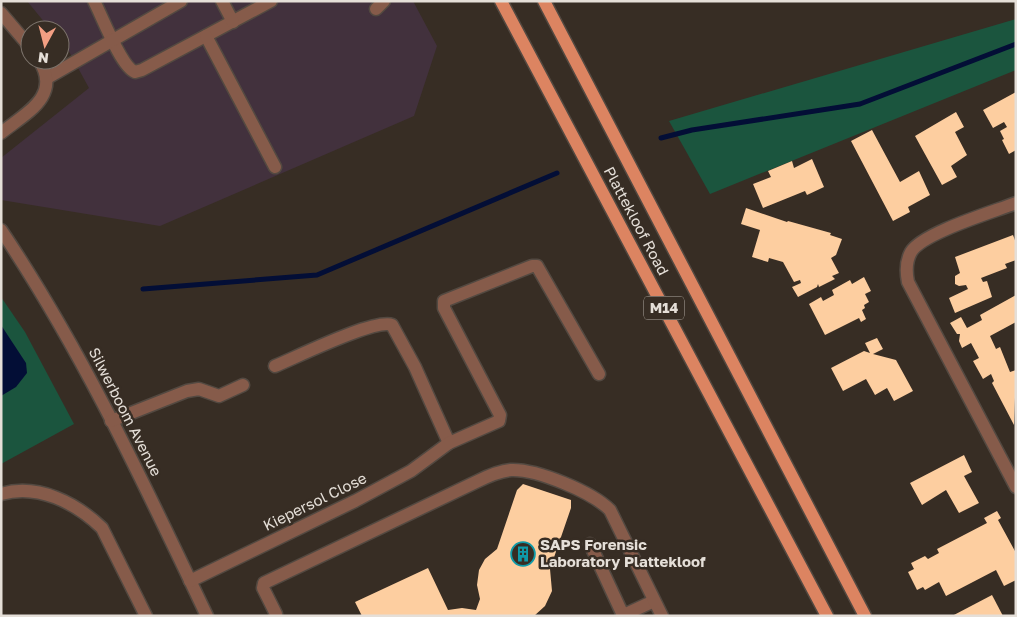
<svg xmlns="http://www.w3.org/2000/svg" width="1017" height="617" font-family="'Golos Text',sans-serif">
  <rect width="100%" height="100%" fill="#372d24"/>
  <polygon fill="#42313d" points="27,1 413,1 437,46 414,116 160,226 1,200 1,158 89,88 60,35 60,30 57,30 54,25 50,29"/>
  <g fill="#1b553e">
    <polygon points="1016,19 1016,70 710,194 669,121"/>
    <polygon points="1,297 25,332 74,424 1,464"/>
  </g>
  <polygon fill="#030e36" points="1,325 26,363 27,373 16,387 1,396"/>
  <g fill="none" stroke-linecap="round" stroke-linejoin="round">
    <g stroke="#030e36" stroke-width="5">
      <polyline points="661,138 692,130 860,104 1016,44"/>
      <polyline points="143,289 317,275 557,173"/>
    </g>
  </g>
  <g fill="#fdcea0">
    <polygon points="1016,92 1016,150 1009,154 1002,140 1004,139 1000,131 1007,127 1004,122 993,128 983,110"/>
    <polygon points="956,112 964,127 955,132 967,155 951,166 957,177 942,185 915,136"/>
    <polygon points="872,130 900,182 919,171 930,195 908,207 910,212 893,221 851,141"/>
    <polygon points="812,159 824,187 807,195 805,191 763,208 753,184 771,177 768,171 792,161 794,168"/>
    <polygon points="746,208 787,222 788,221 831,233 830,235 842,239 836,255 831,258 839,273 832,276 835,279 819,287 818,284 817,287 798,297 792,287 801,283 800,280 794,282 783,262 769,258 768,262 752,257 760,230 741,224"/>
    <polygon points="1013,235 1016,243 1016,260 1005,264 1007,268 981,278 983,282 987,281 992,297 955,313 949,298 968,289 966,285 959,286 955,284 955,276 960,273 955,257"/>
    <polygon points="864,277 871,291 865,294 869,302 864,305 865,308 862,310 866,319 861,322 859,318 825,335 809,304 821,297 823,301 834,295 832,290 850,280 852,284"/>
    <polygon points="1016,295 1016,322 990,336 996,349 1000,347 1010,372 1016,370 1014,425 992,383 994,381 991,374 983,379 973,361 979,358 971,343 962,348 959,341 960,334 957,334 950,323 961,317 967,328 982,320 980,315"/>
    <polygon points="877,338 883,349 873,354 896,360 913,391 894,401 887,388 875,395 866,379 843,391 831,368 864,351 870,353 865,343"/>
    <polygon points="964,455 972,472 964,476 979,503 959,513 946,490 922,505 910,483"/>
    <polygon points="523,484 571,500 571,508 550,569 552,591 545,606 534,616 362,616 355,602 428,568 448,610 462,608 476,610 480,599 477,585 479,570 485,559 497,549 517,490"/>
    <polygon points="997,511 1001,518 998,520 1016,553 1016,580 1004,586 996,570 946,596 939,582 925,590 923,587 917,590 908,572 914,569 911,563 925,556 928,559 939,553 937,549 987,523 984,518"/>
    <polygon points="992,595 1003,616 952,616"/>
  </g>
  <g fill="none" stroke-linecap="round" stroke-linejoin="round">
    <g stroke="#534941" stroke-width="15">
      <g id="minor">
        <path d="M94,1C102,16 121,67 135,72L142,70L271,1"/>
        <polyline points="222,1 233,22"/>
        <polyline points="376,9 384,1"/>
        <polyline points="1,13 30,47"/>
        <polyline points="206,36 275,167"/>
        <polyline points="47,78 181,1"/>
        <path d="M1,133C26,113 62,96 39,60"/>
        <path d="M1016,203C993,212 922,233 911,252C906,261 906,272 908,282L1016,487"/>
        <path d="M1,230C83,352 144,484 207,616"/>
        <path d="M275,366C295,358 375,318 392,325L415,367L449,443"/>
        <polyline points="111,421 187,391 199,389 219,396 243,385"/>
        <path d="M1,494C38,483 76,503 102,528L146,616"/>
        <polyline points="590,544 622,613 626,614 654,601"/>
        <polyline points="190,581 355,501 411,471 449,443 499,421 500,415 444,308 444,301 532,266 537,266 599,374"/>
        <path d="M276,614L263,588L264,583L478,481C488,476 499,471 511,470C537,469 592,492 610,510L662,616"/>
      </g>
    </g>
    <g stroke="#534941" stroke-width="15">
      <g id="major">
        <polyline points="501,1 827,616"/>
        <polyline points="544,1 865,616"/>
      </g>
    </g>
    <use href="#minor" stroke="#865b4a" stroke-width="12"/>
    <use href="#major" stroke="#dc8461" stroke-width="12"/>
  </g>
  <defs>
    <g id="building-ring" transform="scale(1.25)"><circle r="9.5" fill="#372d24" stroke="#0f9aa8" stroke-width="1.5"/><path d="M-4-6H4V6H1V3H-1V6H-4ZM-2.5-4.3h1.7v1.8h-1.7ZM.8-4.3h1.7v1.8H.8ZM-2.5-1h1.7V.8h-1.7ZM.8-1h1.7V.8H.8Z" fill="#0f9aa8"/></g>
  </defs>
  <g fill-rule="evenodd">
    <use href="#building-ring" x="523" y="554"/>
  </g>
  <g text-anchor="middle" stroke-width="5" stroke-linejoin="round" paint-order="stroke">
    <rect fill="#372d24" stroke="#b1aaa2" stroke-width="1" x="644" y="296.5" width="40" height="23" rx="4"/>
    <g font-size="14" font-weight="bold" fill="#e5dfd8">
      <text x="664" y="313">M14</text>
    </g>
    <g font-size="15" fill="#e5dfd8" stroke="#372d24">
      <text transform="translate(636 221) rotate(62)" y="5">Plattekloof Road</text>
      <text transform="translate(125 412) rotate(63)" y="5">Silwerboom Avenue</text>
      <text transform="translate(315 502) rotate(-26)" y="5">Kiepersol Close</text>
    </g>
    <g font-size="15" font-weight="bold" fill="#e5dfd8" stroke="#372d24" text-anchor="start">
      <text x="540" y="550">SAPS Forensic<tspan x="540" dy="17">Laboratory Plattekloof</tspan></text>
    </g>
  </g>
  <rect width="1017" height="617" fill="none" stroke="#e5dfd8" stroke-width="5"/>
  <g transform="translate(45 45) rotate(187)"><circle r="24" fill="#372d24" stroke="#7d746c"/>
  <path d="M0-4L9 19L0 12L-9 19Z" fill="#f39f83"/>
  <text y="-8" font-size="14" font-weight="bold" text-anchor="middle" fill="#e5dfd8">N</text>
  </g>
</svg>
